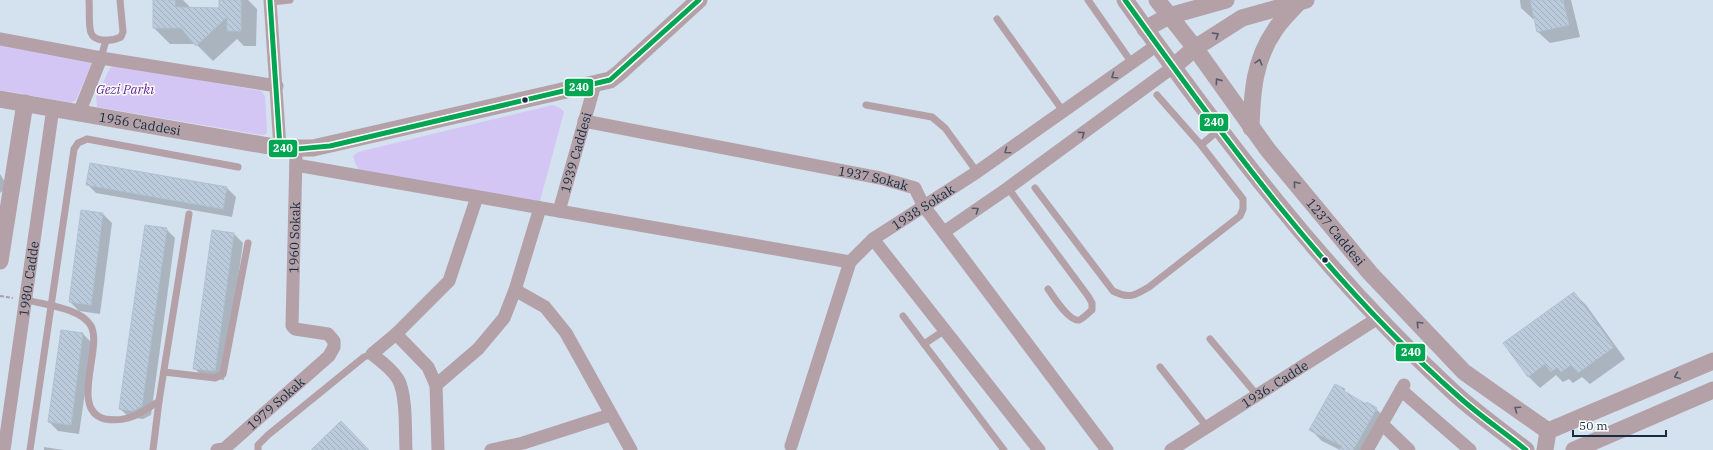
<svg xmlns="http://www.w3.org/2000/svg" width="1713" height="450" font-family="'IBM Plex Serif',serif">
  <defs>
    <pattern id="building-back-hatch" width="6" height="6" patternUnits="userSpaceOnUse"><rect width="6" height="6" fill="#bbcbdb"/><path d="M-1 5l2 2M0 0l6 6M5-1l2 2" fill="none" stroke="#a0afbd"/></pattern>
  </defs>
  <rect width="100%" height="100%" fill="#d4e1ee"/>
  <g fill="#d3c6f5">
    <polygon points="0,44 91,62 91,66 76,100 71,103 0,90"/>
    <polygon points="114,65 261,91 265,96 267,131 266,134 262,135 97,107 96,97 110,68"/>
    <polygon points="553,105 560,108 564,112 540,201 532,203 359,170 355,163 353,156 358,152"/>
  </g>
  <g fill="#0003">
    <polygon points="154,0 183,0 191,8 220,9 220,0 248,0 257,9 256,46 244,46 237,39 213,61 196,44 170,44 154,28"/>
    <polygon points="1520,0 1571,0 1580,37 1550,43 1538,32 1535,19 1533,19 1521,8"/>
    <polygon points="91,164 227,188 236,197 232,217 96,193 87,184"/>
    <polygon points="0,174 8,187 0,193"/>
    <polygon points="82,212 103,214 112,223 100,314 79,311 70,302"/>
    <polygon points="166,229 175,238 151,415 143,419 129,417 120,409"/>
    <polygon points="234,234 243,243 224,380 203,377 194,368"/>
    <polygon points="1574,293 1586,305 1625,359 1590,384 1582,377 1573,383 1569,379 1563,382 1556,375 1540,388 1528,376"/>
    <polygon points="83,334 92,343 79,434 58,431 49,422"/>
    <polygon points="1335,385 1366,406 1376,409 1388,420 1371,450 1340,450 1322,441 1310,429"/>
    <polygon points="44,447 63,450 44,450"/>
  </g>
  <g fill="url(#building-back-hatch)" stroke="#b0c1d1">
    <polygon points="153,0 175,0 175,7 219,8 219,0 241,0 241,31 227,31 227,17 196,46 181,28 153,28"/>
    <polygon points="1530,0 1563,0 1569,25 1537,32"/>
    <polygon points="90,163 227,187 223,209 86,185"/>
    <polygon points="81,210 103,213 91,305 69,302"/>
    <polygon points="145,225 167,228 142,406 133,411 119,409"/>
    <polygon points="212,230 234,233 215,371 193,369"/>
    <polygon points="1574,292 1614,347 1578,373 1571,365 1561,372 1557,367 1551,372 1545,364 1528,377 1503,343"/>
    <polygon points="61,330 83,333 71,425 48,422"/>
    <polygon points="1335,384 1345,389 1344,391 1366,404 1367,402 1377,408 1353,450 1339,450 1342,446 1309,430"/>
    <polygon points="341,421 369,450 311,450"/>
  </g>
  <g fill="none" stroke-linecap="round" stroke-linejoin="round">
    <polyline stroke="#a6a0a9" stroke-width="2" stroke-dasharray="4 2" stroke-linecap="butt" points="0,296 13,298"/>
    <g stroke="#b4a0a7" stroke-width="7">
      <path d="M89,0C90,10 88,24 91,33C95,43 113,41 121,37L123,32L120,0"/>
      <polyline points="1088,0 1132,63"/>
      <polyline points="271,2 290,0"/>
      <polyline points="997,19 1063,111"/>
      <polyline points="101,58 106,40"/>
      <polyline points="866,105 932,117 945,128 977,172"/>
      <polyline points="1201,145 1220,129"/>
      <path d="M1008,188L1088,296L1092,303V310C1088,313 1083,319 1079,320C1069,322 1053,296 1048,289"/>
      <path d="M1035,188L1113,291C1129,299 1134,296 1149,287L1240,216L1243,209V199L1201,145L1157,95"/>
      <path d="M27,300C45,305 81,308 91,326C103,348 69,410 105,419C127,423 142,413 159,401L189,214"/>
      <polyline points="903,316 1004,450"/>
      <polyline points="1210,339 1257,395"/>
      <polyline points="924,344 945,330"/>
      <polyline points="1160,367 1207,427"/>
      <polyline points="164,372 215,378 223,374 248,243"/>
      <polyline points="30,450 74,149 78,143 87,139 238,167"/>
      <polyline points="153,450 159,401"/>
      <polyline points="258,450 258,445 268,435 364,357 372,354"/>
    </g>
    <g stroke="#b4a0a7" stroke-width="13">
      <polyline points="270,0 280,148"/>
      <polyline points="0,39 101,58 277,86"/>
      <polyline points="79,113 101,58"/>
      <path id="s1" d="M584,121L880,178L915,188L923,205L1107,450"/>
      <polyline points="296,165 850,262"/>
      <path id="s2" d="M559,211L595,84"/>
      <polyline points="944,232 1008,188 1173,67"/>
      <polyline points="873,239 1039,450"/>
      <polyline points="515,290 545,307 566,333 631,450"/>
      <path d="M396,334L372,354C381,361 392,369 398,379C407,395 405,431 406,450"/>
      <polyline points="436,385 428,367 396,334 449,281 477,197"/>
      <polyline points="1401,390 1470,450"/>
      <polyline points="1382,424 1409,450"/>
      <path id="s3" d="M791,446L850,262L873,239L977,172L1157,45"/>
      <path id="s4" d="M4,450L53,108"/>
      <path id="s5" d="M217,450L224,449L329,356L334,347V341L328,334L295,329L292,326L296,156"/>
      <polyline points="438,450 436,385 478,349 504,318 515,290 540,208"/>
      <polyline points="491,450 523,443 610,415"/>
      <path id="s6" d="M1171,450L1378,318"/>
      <polyline points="1367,450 1404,385"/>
    </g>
    <g stroke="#b4a0a7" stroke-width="17">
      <path d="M1125,0C1223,138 1325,273 1450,389C1473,411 1501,430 1526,450"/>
      <path id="s7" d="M1157,0L1195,48L1268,150L1370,273L1464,372L1548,431"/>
      <polyline points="1145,29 1169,16 1226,0"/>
      <polyline points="1173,67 1195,48 1242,18 1306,0"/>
      <path id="s8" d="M0,99L280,148H313L610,80L618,74L699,0"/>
      <path d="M1251,128C1252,93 1254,60 1275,30C1281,20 1291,11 1299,2"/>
      <polyline points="0,261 25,103"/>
      <polyline points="1548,431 1713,361"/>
      <polyline points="1545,450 1548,431"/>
      <polyline points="1574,450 1713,390"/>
    </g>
    <g stroke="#fff" stroke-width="8">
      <g id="bus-1">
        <polyline points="270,0 280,148 297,149 330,146 610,80 699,0"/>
        <path d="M1125,0C1225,140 1329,283 1459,397C1480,416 1504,432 1526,450"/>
      </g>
    </g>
    <use href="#bus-1" stroke="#00a651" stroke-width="5"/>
  </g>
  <defs><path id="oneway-chevron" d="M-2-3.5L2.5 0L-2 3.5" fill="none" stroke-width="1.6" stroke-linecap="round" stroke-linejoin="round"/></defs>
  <g stroke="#545b6a">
    <use href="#oneway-chevron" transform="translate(1216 35) rotate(-32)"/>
    <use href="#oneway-chevron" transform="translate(1259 62) rotate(-74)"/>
    <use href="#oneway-chevron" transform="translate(1114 76) rotate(145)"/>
    <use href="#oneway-chevron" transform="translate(1218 81) rotate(-125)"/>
    <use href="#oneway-chevron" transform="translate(1082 134) rotate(-36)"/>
    <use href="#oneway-chevron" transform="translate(1007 151) rotate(145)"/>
    <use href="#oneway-chevron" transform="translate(1296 184) rotate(-130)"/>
    <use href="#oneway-chevron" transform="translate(976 210) rotate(-35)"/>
    <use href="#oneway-chevron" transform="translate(1419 324) rotate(-134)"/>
    <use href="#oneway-chevron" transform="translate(1677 376) rotate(157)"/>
    <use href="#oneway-chevron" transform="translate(1517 409) rotate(-145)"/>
  </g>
  <g fill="#142d42" stroke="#fff" stroke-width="1.5">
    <circle cx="525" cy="100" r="3.5"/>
    <circle cx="1325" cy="260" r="3.5"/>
  </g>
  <g text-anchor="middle" stroke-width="3" stroke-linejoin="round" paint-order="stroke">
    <g font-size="13" font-style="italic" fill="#652396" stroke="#fff">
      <text x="125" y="94">Gezi Parkı</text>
    </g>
    <g font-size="13" fill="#142d42" stroke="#fff">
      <text dy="5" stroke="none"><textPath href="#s8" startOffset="142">1956 Caddesi</textPath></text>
      <text dy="5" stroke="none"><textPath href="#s2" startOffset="61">1939 Caddesi</textPath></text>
      <text dy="5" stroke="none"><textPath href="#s1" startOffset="295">1937 Sokak</textPath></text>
      <text dy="5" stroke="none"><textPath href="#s3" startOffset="285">1938 Sokak</textPath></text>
      <text dy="5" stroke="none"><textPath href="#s7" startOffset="293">1237 Caddesi</textPath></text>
      <text dy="5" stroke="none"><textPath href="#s5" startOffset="299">1960 Sokak</textPath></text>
      <text dy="5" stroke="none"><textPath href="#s4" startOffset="173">1980. Cadde</textPath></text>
      <text dy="5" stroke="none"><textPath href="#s6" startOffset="123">1936. Cadde</textPath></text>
      <text dy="5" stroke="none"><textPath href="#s5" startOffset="76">1979 Sokak</textPath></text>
    </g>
  </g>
  <g stroke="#fff" stroke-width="1.5">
    <rect x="564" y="78" width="30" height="19" rx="4" fill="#00a651"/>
    <rect x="1199" y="113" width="30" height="19" rx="4" fill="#00a651"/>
    <rect x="268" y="139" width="30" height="19" rx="4" fill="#00a651"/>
    <rect x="1395" y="343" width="31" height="19" rx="4" fill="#00a651"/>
  </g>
  <g font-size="11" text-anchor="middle" font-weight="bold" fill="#fff">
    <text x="579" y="91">240</text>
    <text x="1214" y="126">240</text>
    <text x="283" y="152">240</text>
    <text x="1411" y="356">240</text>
  </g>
  <path d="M1573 430v6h93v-6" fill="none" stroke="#142d42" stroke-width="2"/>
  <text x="1579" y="430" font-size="12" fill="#142d42" stroke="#ffffff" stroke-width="3" paint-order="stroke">50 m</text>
</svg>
